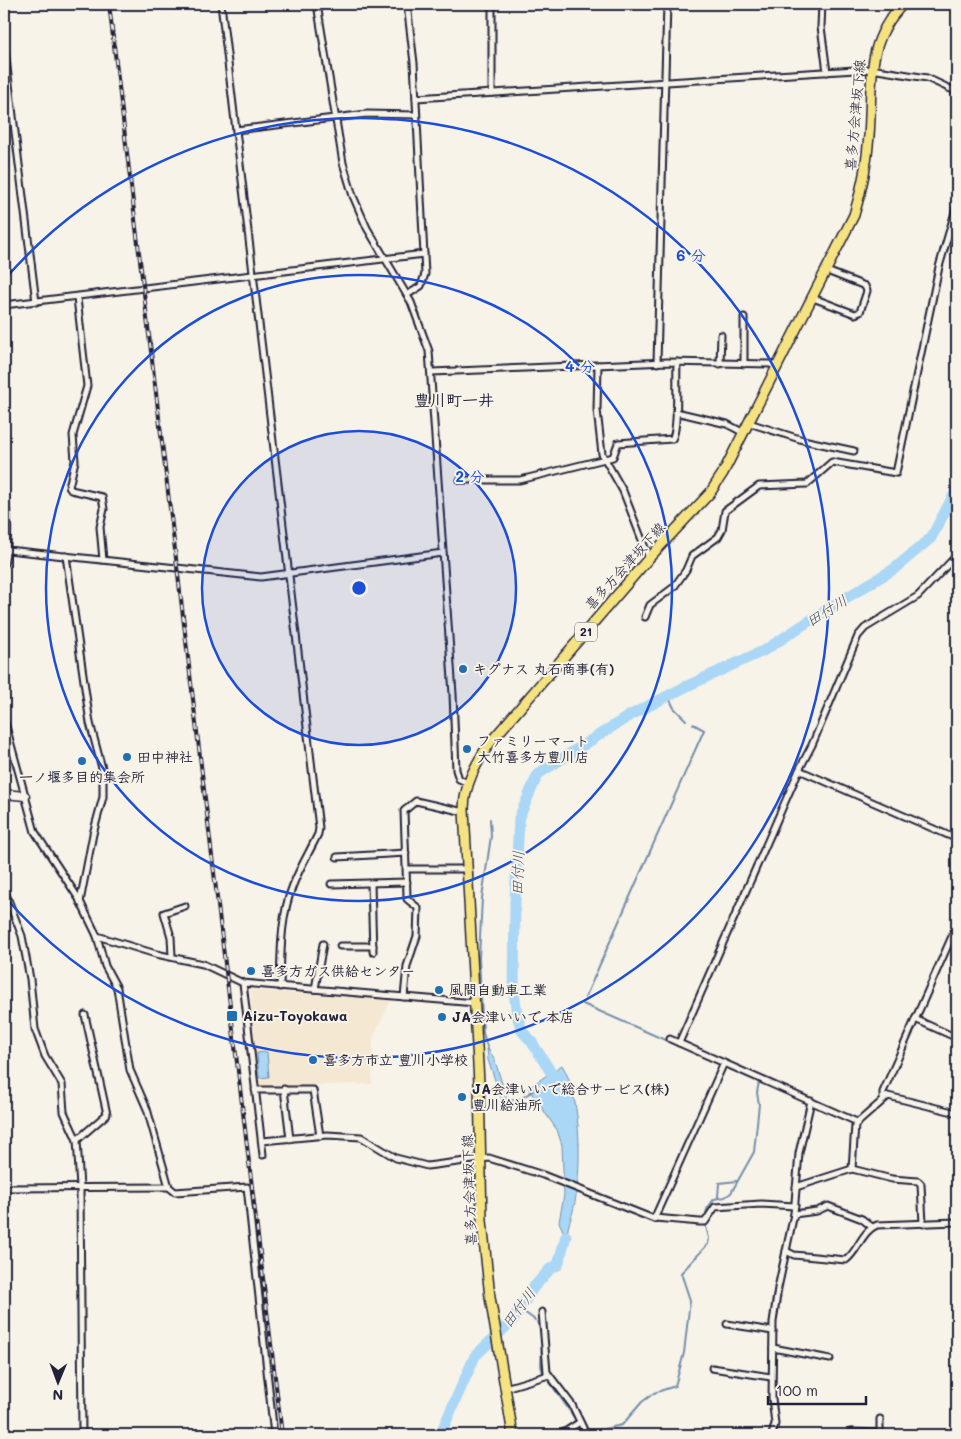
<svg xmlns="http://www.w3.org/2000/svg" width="961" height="1439" font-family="Mali,'Klee One',sans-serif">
  <rect width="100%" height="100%" fill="#f7f3e8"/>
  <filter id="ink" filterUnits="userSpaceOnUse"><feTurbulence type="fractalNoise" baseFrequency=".02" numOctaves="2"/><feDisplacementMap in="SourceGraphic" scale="10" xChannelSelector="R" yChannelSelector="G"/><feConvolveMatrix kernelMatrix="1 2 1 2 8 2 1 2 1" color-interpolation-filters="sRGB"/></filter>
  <g filter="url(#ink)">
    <polygon fill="#f5e8d2" points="251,990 391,1000 373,1038 372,1084 262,1086 258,1084 256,1081 252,1037"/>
    <g fill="#aad7f6" stroke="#748fab">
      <polygon points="487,1047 495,1061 506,1096 512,1100 520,1098 522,1101 511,1104 502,1100 488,1060"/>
      <polygon points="267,1052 269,1077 259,1078 257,1053"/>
      <path d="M562,1065C583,1097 583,1183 571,1218C566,1231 568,1243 560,1255L564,1233L559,1222L564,1195L562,1145L557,1130L528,1088Z"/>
    </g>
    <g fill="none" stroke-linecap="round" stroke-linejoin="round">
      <g stroke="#748fab" stroke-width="2">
        <polyline points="668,696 674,708 686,720"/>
        <polyline points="585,998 704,730 693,724"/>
        <polyline points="583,1004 681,1047"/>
        <polyline points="488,1050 483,1033 479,958 482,898 491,836 490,819"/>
        <polyline points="520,1099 533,1091"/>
        <polyline points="718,1197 719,1183 737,1181"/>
        <polyline points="705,1218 707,1209 714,1199 725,1197 731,1193 754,1152 759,1104 757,1093 759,1081"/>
        <polyline points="520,1309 535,1320"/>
        <polyline points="537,1322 541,1332"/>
        <polyline points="542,1344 541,1366 543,1373"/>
        <polyline points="546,1377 576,1420"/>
        <polyline points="590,1432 622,1425 642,1402 654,1393 675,1386 684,1353 690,1300 681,1273 708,1244 709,1238 705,1223"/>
      </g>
      <g stroke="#aad7f6" stroke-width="11">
        <polyline points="559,1085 531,1041 522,1031 517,1015 514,991 515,901 519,818 538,774 629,716 685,687 765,650 826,610 894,569 931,538 957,489"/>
        <polyline points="440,1435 475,1356 513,1320 533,1288 550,1269 558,1265 566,1236"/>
      </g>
      <g stroke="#22223b" stroke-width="9">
        <g id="street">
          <path d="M221,4L319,828L318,834C310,851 300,867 293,885C280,917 281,954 280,987"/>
          <polyline points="317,4 343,163 353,196 367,228 411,302 429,351 453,694 456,770 459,779 468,783"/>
          <polyline points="492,4 492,93"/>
          <polyline points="822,4 821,27 827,72"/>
          <polyline points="4,43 36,302"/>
          <polyline points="416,98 871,69 927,78 957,92"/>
          <polyline points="236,130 367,114 416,115"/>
          <polyline points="4,285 4,301"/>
          <polyline points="407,295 421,286 425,274 414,63 407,4"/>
          <polyline points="77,298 87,386 73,435 75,461 69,487 71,490 102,497 104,509 100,527 103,560"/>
          <polyline points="813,298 855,314 860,312 867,291 865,286 827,271"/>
          <polyline points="4,305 424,254"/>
          <polyline points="657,363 667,4"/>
          <polyline points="720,364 721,335"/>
          <polyline points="744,364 744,317"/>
          <polyline points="598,365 597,410 602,454 623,491 649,558"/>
          <polyline points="432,372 667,362 770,364 777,366"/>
          <polyline points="676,412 727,424 744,433"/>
          <polyline points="749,423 803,440 854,451"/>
          <path d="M460,480H520L613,457L618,443L672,439C679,430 676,377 677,362"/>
          <path d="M4,492C9,517 9,541 4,565"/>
          <polyline points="8,550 261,577 443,553"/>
          <polyline points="66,556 90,723 103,772 103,797 93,834 80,902"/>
          <polyline points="645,617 650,605 674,587 686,570 692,556 718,537 722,530 725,511 759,486 807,484 832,462 896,473 939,267 957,205"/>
          <polyline points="4,719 35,832 79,899 97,936 105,966 117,988 130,1070 147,1109 169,1187 175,1192 247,1187 274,1435"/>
          <polyline points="799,770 957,839"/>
          <polyline points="337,857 406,853"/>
          <polyline points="407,869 467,869"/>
          <polyline points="371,883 373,952"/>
          <polyline points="331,884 407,882"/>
          <polyline points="4,889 22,936 30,979 35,1029 45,1056 62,1084 64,1112 77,1140 80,1187 82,1435"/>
          <polyline points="97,936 156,954 203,964 243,983 475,1003"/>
          <polyline points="340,946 373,946"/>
          <polyline points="172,956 171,937 164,913 185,906"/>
          <polyline points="243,983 263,1155"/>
          <polyline points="315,989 323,944"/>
          <polyline points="404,997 407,966 417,936 418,908 407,899 407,896 404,811 416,801 464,812"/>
          <polyline points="915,1019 957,1038"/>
          <polyline points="670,1039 857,1122"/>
          <polyline points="679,1043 799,770 812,745 858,636 865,628 918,596 957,555"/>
          <polyline points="284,1089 290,1139"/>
          <polyline points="255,1090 313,1090 320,1136"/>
          <polyline points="883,1098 883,1092 957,925"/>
          <polyline points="77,1140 107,1114 85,1015"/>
          <polyline points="262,1141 327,1135 361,1137 396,1158 427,1166 489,1158 543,1175 654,1219 724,1063"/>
          <polyline points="852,1169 855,1125 888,1096 957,1113"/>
          <polyline points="796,1187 852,1169 892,1179 918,1181 921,1184 923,1224"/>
          <polyline points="4,1188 169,1187"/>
          <polyline points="794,1214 817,1211 828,1206 862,1219 872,1227"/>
          <polyline points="655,1218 700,1222 705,1222 715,1207 761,1204 795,1206"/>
          <path d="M786,1251L794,1255L846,1260C858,1251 862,1231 877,1225L957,1222"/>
          <polyline points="542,1312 547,1372 572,1405 585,1432 589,1435"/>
          <polyline points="727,1324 773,1331"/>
          <polyline points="773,1348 830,1359"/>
          <polyline points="712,1368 771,1377"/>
          <polyline points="505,1388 549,1375"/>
          <polyline points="851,1432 880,1433"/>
          <polyline points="560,1435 580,1422"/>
          <polyline points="772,1435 775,1424 772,1398 773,1322 778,1288 794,1214 799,1153 811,1101"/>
          <polyline points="880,1435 880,1419"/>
        </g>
      </g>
      <g stroke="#22223b" stroke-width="11">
        <polyline id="secondary" points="4,794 25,796"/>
      </g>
      <g stroke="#22223b" stroke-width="12">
        <path id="primary" d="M513,1435L490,1297L482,1221L479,1083L464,810C464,785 476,764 489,744L649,558L710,493L723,473L854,215C862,189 867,163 869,136C873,85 864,43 903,4"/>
      </g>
      <use href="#street" stroke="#f7f3e8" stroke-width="5"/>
      <use href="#secondary" stroke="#f7f3e8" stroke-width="8"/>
      <use href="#primary" stroke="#f5e382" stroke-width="9"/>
      <g stroke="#22223b" stroke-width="4">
        <polyline id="rail" points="109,4 282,1435"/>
      </g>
      <use href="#rail" stroke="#f7f3e8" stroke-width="2" stroke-dasharray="5.5" stroke-linecap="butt"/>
    </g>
  </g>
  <circle cx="359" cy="588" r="157" fill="#1d4ed8" fill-opacity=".12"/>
  <g fill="none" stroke="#1d4ed8" stroke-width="2.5">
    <circle cx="359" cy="588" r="157"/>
    <circle cx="359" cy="588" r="313"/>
    <path d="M4 280A470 470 0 1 1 4 896"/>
  </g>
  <g fill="#1f6fb2" stroke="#f7f3e8" stroke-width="2">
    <circle cx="463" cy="669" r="5"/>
    <circle cx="467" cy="749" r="5"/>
    <circle cx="127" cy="757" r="5"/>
    <circle cx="82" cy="761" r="5"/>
    <circle cx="251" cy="971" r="5"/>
    <circle cx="439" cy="990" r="5"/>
    <rect x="226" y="1010" width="12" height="12" rx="2.5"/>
    <circle cx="442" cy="1017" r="5"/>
    <circle cx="313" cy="1060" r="5"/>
    <circle cx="462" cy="1097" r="5"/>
  </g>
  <g text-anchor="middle" stroke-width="4" stroke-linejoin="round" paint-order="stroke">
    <rect fill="#f7f3e8" stroke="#62616f" stroke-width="1" x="575" y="622.5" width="22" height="19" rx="4"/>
    <g font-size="12" font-weight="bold" fill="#22223b">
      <text x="586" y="636">21</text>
    </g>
    <g font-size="14" fill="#22223b" stroke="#f7f3e8">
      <text transform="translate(855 115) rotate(-85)" y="5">喜多方会津坂下線</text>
      <text transform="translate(625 566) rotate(-48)" y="5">喜多方会津坂下線</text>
      <text transform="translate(469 1190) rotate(-92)" y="5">喜多方会津坂下線</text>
    </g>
    <g font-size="14" font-weight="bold" fill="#22223b" stroke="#f7f3e8" text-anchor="start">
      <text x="473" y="674">キグナス 丸石商事(有)</text>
      <text x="477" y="746">ファミリーマート<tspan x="477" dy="16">大竹喜多方豊川店</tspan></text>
      <text x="137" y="762">田中神社</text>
      <text x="82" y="782" text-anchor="middle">一ノ堰多目的集会所</text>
      <text x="261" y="976">喜多方ガス供給センター</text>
      <text x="449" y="995">風間自動車工業</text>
      <text x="243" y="1021">Aizu-Toyokawa</text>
      <text x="452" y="1022">JA会津いいで 本店</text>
      <text x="323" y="1065">喜多方市立 豊川小学校</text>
      <text x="472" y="1094">JA会津いいで総合サービス(株)<tspan x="472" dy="16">豊川給油所</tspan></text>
    </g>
    <g font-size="15" font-style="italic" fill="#444f6a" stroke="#f7f3e8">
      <text transform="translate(827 611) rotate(-32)" y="5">田付川</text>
      <text transform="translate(518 873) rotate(-88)" y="5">田付川</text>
      <text transform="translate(519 1308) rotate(-53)" y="5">田付川</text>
    </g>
    <g font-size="16" font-weight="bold" fill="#22223b" stroke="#f7f3e8">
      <text x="454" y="406">豊川町一井</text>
    </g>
  </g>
  <circle cx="359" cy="588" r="8" fill="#1d4ed8" stroke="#f7f3e8" stroke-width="2.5"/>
  <g font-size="15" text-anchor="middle" font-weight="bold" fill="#1d4ed8" stroke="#f7f3e8" stroke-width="4" stroke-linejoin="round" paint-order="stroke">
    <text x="691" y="261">6 分</text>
    <text x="580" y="372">4 分</text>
    <text x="470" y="482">2 分</text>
  </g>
  <rect width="961" height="1439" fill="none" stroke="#f7f3e8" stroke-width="20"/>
  <rect x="10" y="10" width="941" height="1419" fill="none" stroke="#22223b" stroke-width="2" filter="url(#ink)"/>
  <g transform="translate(58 1382) rotate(181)" stroke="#f7f3e8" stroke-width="4" paint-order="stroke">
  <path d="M0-4L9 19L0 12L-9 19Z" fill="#22223b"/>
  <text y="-8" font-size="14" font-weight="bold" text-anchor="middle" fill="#22223b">N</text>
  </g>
  <path d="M768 1396v8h98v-8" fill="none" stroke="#22223b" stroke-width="2.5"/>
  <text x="776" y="1396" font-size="15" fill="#22223b" stroke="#f7f3e8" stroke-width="4" paint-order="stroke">100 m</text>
</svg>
